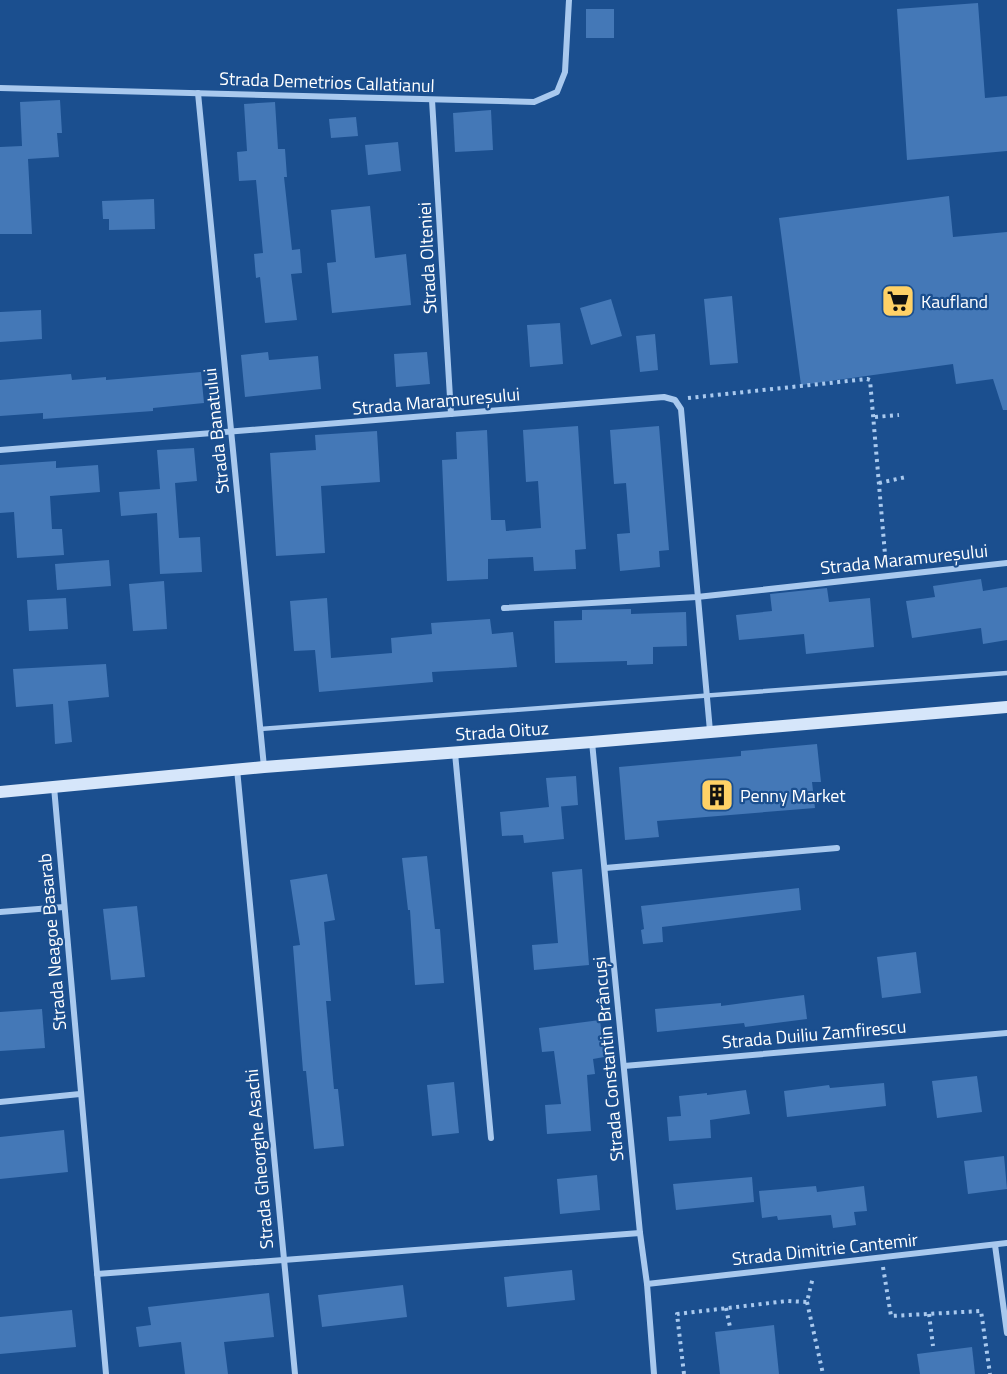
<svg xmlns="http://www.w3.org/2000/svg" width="1007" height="1374" font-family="'Titillium Web',sans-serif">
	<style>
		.building { fill: #4478b7 }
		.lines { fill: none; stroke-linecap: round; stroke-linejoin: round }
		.path { stroke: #a9c9ee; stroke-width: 4; stroke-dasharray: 3 4.5; stroke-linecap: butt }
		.lane { stroke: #a9c9ee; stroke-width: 4.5 }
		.street { stroke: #a9c9ee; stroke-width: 6 }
		.secondary { stroke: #d6e6fa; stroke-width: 12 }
		.labels { text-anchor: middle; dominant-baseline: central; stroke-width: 4.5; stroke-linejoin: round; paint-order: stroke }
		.street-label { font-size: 18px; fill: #fff; stroke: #1b4f8f }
		.poi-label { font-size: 18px; fill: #fff; stroke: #1b4f8f; text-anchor: start }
	</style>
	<rect width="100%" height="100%" fill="#1b4f8f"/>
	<g class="building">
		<polygon points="978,3 985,98 1007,96 1007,151 907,160 897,9"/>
		<rect x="586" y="9" width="28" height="29"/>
		<polygon points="60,100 62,133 57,133 59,157 28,159 32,234 0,234 0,147 22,146 20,102"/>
		<polygon points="275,102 278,149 285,149 287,177 284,177 292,250 300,249 302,273 291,274 297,320 265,323 260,277 256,278 254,254 263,253 256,180 239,181 237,152 247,151 244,104"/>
		<polygon points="491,110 493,150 455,152 453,113"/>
		<polygon points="356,117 358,136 331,138 329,119"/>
		<polygon points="398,142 401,171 368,175 365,145"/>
		<polygon points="949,196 953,237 1007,232 1007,410 1003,410 993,379 956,384 953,364 801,385 779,218"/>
		<polygon points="154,199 155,229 109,230 109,219 103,219 102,201"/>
		<polygon points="370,206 375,258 406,254 411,305 332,313 327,263 336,262 331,210"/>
		<polygon points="732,296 738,363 710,365 704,299"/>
		<polygon points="611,299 622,336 591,345 580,308"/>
		<polygon points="41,310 42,339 0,342 0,312"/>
		<polygon points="560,323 563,364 530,367 527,325"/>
		<polygon points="655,334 658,370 640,372 636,336"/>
		<polygon points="268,352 269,360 318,356 321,389 245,397 241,355"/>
		<polygon points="427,352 430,384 396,387 394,354"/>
		<polygon points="201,372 204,403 153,408 153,411 43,419 43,413 0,416 0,380 71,374 72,380 106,377 106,380"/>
		<polygon points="578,426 586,549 575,550 576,569 534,571 533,557 488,559 488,579 447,581 442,460 457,459 456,432 487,430 491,520 505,520 506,531 541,528 538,481 526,482 523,430"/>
		<polygon points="659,426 669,550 659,551 660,567 620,571 617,534 630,533 626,483 614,484 610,430"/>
		<polygon points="377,431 380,482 321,486 325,553 276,556 270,453 316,450 315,435"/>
		<polygon points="194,448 197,481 175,483 179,538 200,537 202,572 160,574 157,513 121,516 119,492 160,489 157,450"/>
		<polygon points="56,461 56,468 98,465 100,492 50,496 52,529 62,529 64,555 17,558 14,512 0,513 0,465"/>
		<polygon points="109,560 111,586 57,590 55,564"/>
		<polygon points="981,579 983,591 1007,587 1007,640 983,644 981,628 912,638 906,601 935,597 933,586"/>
		<polygon points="164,581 167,629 133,631 129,584"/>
		<polygon points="827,588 829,602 870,598 874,647 806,654 804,634 739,640 736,615 772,611 770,594"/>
		<polygon points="66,598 68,629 29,631 27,600"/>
		<polygon points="327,598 331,658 392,653 391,638 432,634 431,623 490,619 492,634 513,632 517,667 432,672 433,682 319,692 315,650 294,651 290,601"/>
		<polygon points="631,609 631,614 686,612 687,646 653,647 653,664 627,665 627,661 555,663 554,621 582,620 582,610"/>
		<polygon points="106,664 109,697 68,701 72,742 55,744 53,704 16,707 13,669"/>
		<polygon points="817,744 821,782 812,782 815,808 657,821 659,837 625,840 619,767 741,756 741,751"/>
		<polygon points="576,776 578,805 555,807 561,806 564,839 524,843 523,835 502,836 500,812 549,807 546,778"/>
		<polygon points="427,856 435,929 440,929 444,983 415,985 410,910 408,910 402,858"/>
		<polygon points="582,869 589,965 534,970 532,945 558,943 552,872"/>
		<polygon points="327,874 335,920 324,922 331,1001 326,1001 334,1089 338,1089 344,1146 314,1149 306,1071 303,1071 293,946 300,945 290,880"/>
		<polygon points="799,888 801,910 662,927 663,942 643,944 641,930 644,929 641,906"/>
		<polygon points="137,906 145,977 111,980 103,909"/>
		<polygon points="916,952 921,993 882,998 877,957"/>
		<polygon points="804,995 807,1019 745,1027 744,1023 657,1032 655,1009 721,1003 721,1006"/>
		<polygon points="42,1009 45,1048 0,1051 0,1012"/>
		<polygon points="600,1020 604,1057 593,1059 595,1074 587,1075 591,1131 547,1134 545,1105 561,1104 554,1051 542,1052 539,1028"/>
		<polygon points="977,1076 982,1112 937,1118 932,1081"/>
		<polygon points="454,1082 459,1133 432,1136 427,1085"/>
		<polygon points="884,1083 886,1106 787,1117 784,1091 829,1085 830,1088"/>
		<polygon points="746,1090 750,1114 710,1120 711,1138 669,1141 667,1117 681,1116 679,1096 707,1093 707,1095"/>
		<polygon points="64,1130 68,1172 0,1179 0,1137"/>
		<polygon points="1004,1156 1007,1189 968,1194 964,1161"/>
		<polygon points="597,1175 600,1210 560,1214 557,1179"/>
		<polygon points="752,1177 754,1202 676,1210 673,1184"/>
		<polygon points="816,1186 817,1192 864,1186 867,1211 854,1212 856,1225 833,1228 831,1215 778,1220 777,1216 762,1218 759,1191"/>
		<polygon points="572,1270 575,1300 507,1307 504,1277"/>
		<polygon points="403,1285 407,1317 322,1327 318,1295"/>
		<polygon points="269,1293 274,1337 224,1342 228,1374 185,1374 181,1342 139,1347 136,1327 151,1325 148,1307"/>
		<polygon points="72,1310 76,1347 0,1354 0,1317"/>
		<polygon points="774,1325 779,1374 720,1374 715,1332"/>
		<polygon points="972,1347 975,1374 920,1374 917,1354"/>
	</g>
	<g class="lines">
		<g class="path">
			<polyline points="688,398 867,379 870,380 886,566"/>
			<polyline points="875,417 899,415"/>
			<polyline points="879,483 906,477"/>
			<polyline points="883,1267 891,1316 981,1311 990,1374"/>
			<polyline points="807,1302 823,1374"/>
			<polyline points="726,1308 730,1327"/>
			<polyline points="929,1314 933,1346"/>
			<polyline points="684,1374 677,1314 787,1301 807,1302 813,1277"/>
		</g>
		<polyline class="lane" points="260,729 1007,673"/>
		<g class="street">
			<polyline points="0,88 534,102 557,92 565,72 569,0"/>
			<polyline points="198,93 264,767"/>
			<polyline points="432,100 451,414"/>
			<polyline points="0,450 664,397 675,400 681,409 710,731"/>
			<polyline points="504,608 697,597 1007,563"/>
			<polyline points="592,742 640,1233 647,1284 654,1374"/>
			<polyline points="455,753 491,1138"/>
			<polyline points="237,769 295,1374"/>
			<polyline points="54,787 106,1374"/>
			<polyline points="605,868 837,848"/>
			<polyline points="0,912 64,907"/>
			<polyline points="624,1066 1007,1033"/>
			<polyline points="0,1102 80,1094"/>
			<polyline points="995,1245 1007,1333"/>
			<polyline points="97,1274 640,1233"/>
			<polyline points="647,1284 1007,1243"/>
		</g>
		<polyline class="secondary" points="0,792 264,767 592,742 1007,707"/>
	</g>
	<defs>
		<g id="supermarket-square" transform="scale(1.725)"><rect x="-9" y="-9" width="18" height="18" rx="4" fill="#ffd166" stroke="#1b4f8f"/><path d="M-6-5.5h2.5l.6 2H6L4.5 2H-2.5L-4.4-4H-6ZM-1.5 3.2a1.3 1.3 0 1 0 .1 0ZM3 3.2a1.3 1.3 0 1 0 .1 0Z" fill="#111"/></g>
		<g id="building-square" transform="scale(1.725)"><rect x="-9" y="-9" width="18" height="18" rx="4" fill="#ffd166" stroke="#1b4f8f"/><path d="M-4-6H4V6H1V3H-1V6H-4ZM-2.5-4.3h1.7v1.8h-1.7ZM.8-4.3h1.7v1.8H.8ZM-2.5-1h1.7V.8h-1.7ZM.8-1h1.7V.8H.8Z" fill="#111"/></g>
	</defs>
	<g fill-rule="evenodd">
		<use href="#supermarket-square" x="898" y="301"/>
		<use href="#building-square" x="717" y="795"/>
	</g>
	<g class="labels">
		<g class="street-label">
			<text transform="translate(327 82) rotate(2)">Strada Demetrios Callatianul</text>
			<text transform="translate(427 258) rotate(-93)">Strada Olteniei</text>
			<text transform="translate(436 401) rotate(-5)">Strada Maramureșului</text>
			<text transform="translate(216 431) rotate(-96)">Strada Banatului</text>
			<text transform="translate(904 559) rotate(-6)">Strada Maramureșului</text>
			<text transform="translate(502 731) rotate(-4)">Strada Oituz</text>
			<text transform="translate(52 942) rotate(-95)">Strada Neagoe Basarab</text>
			<text transform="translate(814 1034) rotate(-5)">Strada Duiliu Zamfirescu</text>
			<text transform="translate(608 1059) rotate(-95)">Strada Constantin Brâncuși</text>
			<text transform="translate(259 1159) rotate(-95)">Strada Gheorghe Asachi</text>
			<text transform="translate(825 1249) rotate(-6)">Strada Dimitrie Cantemir</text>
		</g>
		<g class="poi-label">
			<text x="921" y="301">Kaufland</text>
			<text x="740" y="795">Penny Market</text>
		</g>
	</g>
</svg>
